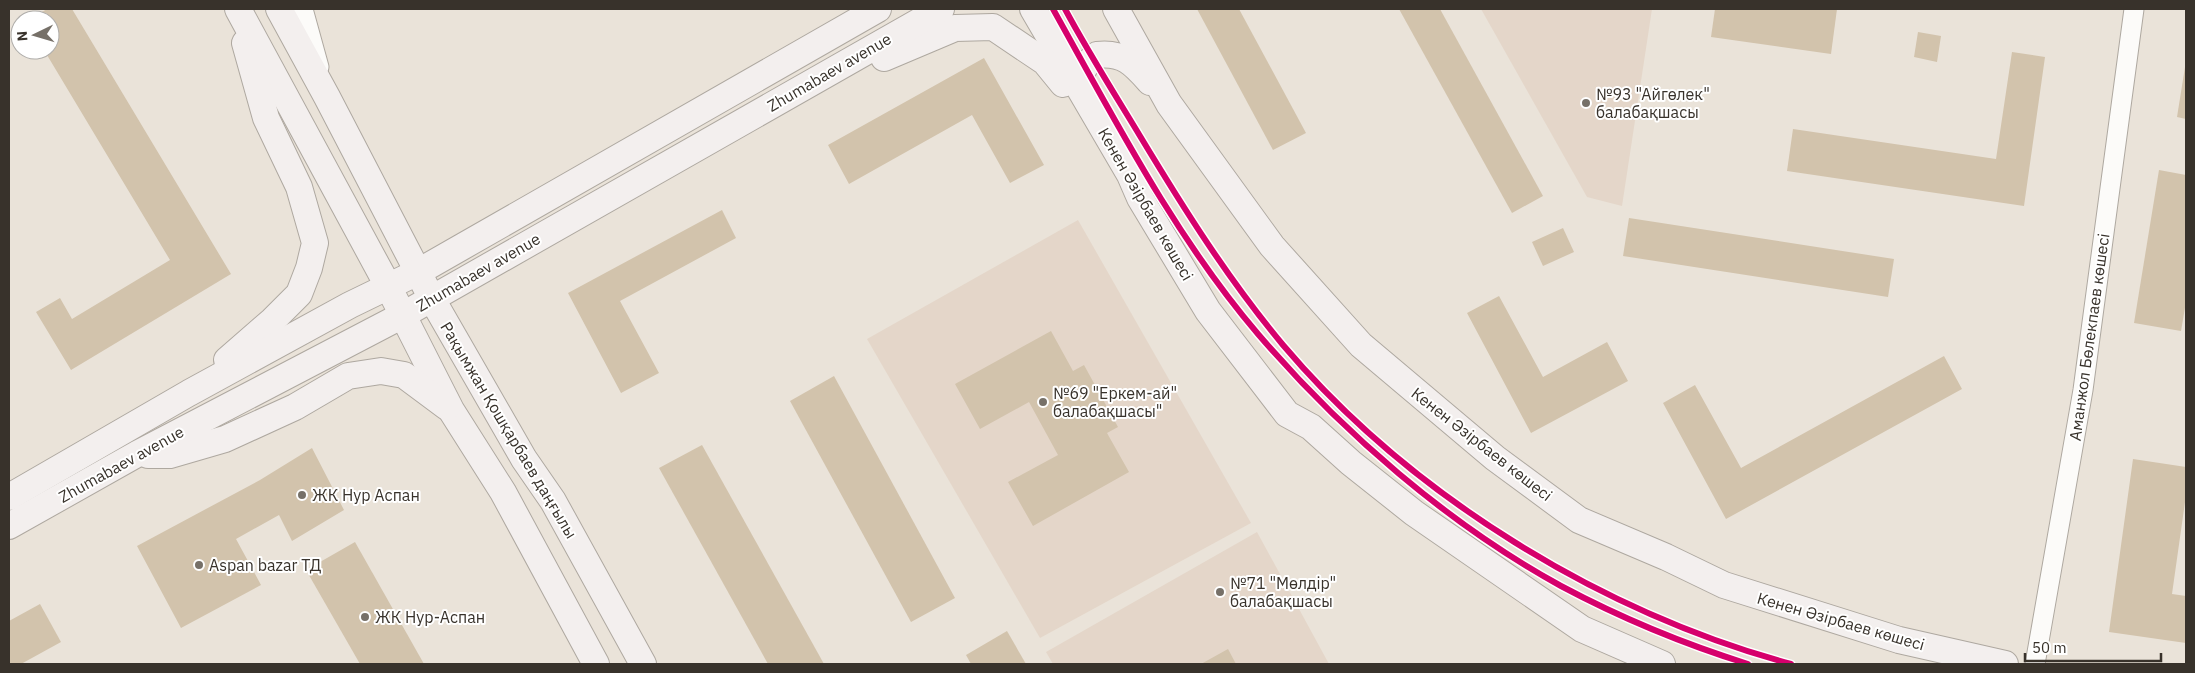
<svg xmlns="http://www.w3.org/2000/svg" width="2195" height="673" font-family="'IBM Plex Sans',sans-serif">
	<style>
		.education { fill: #e4d6c9 }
		.building { fill: #d2c3ac }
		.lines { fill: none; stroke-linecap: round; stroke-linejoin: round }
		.street-casing { stroke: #aea8a0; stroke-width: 21 }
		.secondary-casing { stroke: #aea8a0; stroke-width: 28 }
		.street { stroke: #fcfbf9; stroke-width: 19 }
		.secondary { stroke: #f3efee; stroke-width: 26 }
		.cycleway-casing { stroke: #fff; stroke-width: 9 }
		.cycleway { stroke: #d6006c; stroke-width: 6 }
		.poi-dot { fill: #767068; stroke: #fff; stroke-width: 2 }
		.labels { text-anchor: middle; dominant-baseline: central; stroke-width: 4; stroke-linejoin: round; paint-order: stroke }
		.street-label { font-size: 16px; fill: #38322b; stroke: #fff }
		.poi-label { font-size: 16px; fill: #38322b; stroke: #fff; text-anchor: start }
	</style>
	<rect width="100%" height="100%" fill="#eae3d9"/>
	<g class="education">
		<polygon points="1481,9 1652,9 1622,206 1587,197"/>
		<polygon points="1078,220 1251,523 1040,638 867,339"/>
		<polygon points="1257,532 1329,664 1053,664 1046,652"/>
	</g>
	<g class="building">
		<polygon points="47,9 72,9 231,274 71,370 36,312 60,298 72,319 170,260 44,50 50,50 50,20 28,20"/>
		<polygon points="1197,9 1239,9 1306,133 1273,150"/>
		<polygon points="1399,9 1440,9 1543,196 1512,213"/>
		<polygon points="1715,9 1837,9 1831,54 1711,37"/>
		<polygon points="1918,32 1941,36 1937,62 1914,57"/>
		<polygon points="2012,52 2045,57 2024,206 1787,171 1793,129 1996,159"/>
		<polygon points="984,58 1044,165 1010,183 972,115 849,184 828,145"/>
		<polygon points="2185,67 2186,67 2186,119 2177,117"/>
		<polygon points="2159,170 2186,175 2186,302 2181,331 2134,323"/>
		<polygon points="722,210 736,238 620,301 659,373 621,393 568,293"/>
		<polygon points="1629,218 1894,259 1888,297 1623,256"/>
		<polygon points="1563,228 1574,252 1543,266 1532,242"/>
		<polygon points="1499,296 1543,377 1607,342 1628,381 1531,433 1467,313"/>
		<polygon points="1051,331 1073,371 1084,365 1118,427 1107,433 1129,472 1033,526 1008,482 1058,455 1029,402 980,429 955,384"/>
		<polygon points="1944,356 1962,389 1726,519 1663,403 1695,385 1741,468"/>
		<polygon points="834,376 955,598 911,622 790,401"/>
		<polygon points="702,445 824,664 768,664 659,468"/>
		<polygon points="312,448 344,510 292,541 279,515 236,539 261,585 181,628 137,546 260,480"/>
		<polygon points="2133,459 2186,467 2186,495 2172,594 2186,596 2186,643 2109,632"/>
		<polygon points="355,542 424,664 360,664 306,570"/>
		<polygon points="40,604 61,642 21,664 9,664 9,621"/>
		<polygon points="1007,631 1026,664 971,664 966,655"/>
		<polygon points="1228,649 1236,664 1201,664"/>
	</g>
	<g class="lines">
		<g class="street-casing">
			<g id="street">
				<polyline points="303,9 319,67"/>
				<polyline points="2035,664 2083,390 2134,9"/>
			</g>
		</g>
		<g class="secondary-casing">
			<g id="secondary">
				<polyline points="238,9 388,286 451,410 503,492 596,664"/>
				<polyline points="279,9 327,97 432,299 524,459 553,501 643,664"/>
				<polyline points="1033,9 1130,175 1140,198 1208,311 1287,414 1311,427 1351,463 1414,513 1582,629 1662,664"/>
				<polyline points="1116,9 1169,104 1272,246 1361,345 1495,458 1579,520 1666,557 1724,585 1899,640 2005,664"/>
				<polyline points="884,58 955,28 993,27 1045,62 1063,84"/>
				<path d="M1086,97C1079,75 1079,69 1097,55C1124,52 1134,64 1150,82"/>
				<polyline points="227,360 273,320 299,294 309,268 315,243 299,187 266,118 245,43"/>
				<polyline points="148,455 170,455 225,439 295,407 348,376 381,371 404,375 447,407"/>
				<polyline points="9,497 189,393 350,305 418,272 460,248 878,9"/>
				<polyline points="9,526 137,454 403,315 941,9"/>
			</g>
		</g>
		<use href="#street" class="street"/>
		<use href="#secondary" class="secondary"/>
		<g class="cycleway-casing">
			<g id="cycleway">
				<path d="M1053,9C1115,120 1175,237 1258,334C1342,432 1448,524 1561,586C1621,618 1684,644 1748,664"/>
				<path d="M1065,9C1088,52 1114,93 1140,136C1184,209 1228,279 1283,345C1411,496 1601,612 1791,664"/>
			</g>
		</g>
		<use href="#cycleway" class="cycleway"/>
	</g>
	<g class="poi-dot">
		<circle cx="1586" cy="103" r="5"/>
		<circle cx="1043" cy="402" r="5"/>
		<circle cx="302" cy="495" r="5"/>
		<circle cx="199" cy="565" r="5"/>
		<circle cx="1220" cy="592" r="5"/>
		<circle cx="365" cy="617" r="5"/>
	</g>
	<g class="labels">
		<g class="street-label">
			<text transform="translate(829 72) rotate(-30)">Zhumabaev avenue</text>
			<text transform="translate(1146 204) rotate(60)">Кенен Әзірбаев көшесі</text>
			<text transform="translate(478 272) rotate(-30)">Zhumabaev avenue</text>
			<text transform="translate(2089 337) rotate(-82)">Аманжол Бөлекпаев көшесі</text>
			<text transform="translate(509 430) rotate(59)">Рақымжан Қошқарбаев даңғылы</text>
			<text transform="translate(1482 444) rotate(38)">Кенен Әзірбаев көшесі</text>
			<text transform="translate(121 464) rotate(-29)">Zhumabaev avenue</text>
			<text transform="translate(1841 621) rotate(16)">Кенен Әзірбаев көшесі</text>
		</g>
		<g class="poi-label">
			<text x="1596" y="94">№93 "Айгөлек"<tspan x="1596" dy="18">балабақшасы</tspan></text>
			<text x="1053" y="393">№69 "Еркем-ай"<tspan x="1053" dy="18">балабақшасы"</tspan></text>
			<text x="312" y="495">ЖК Нур Аспан</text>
			<text x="209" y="565">Aspan bazar ТД</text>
			<text x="1230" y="583">№71 "Мөлдір"<tspan x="1230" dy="18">балабақшасы</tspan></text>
			<text x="375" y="617">ЖК Нур-Аспан</text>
		</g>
	</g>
	<rect width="2195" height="673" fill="none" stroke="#38322b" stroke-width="20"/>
	<g transform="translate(35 35) rotate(265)"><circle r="24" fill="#ffffff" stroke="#afadaa"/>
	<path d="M0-4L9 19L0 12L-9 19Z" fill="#767068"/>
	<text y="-8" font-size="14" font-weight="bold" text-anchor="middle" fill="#38322b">N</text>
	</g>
	<path d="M2025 653v8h136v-8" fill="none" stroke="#38322b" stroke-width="2.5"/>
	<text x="2032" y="653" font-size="15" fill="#38322b" stroke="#ffffff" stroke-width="4" paint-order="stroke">50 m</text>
</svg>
